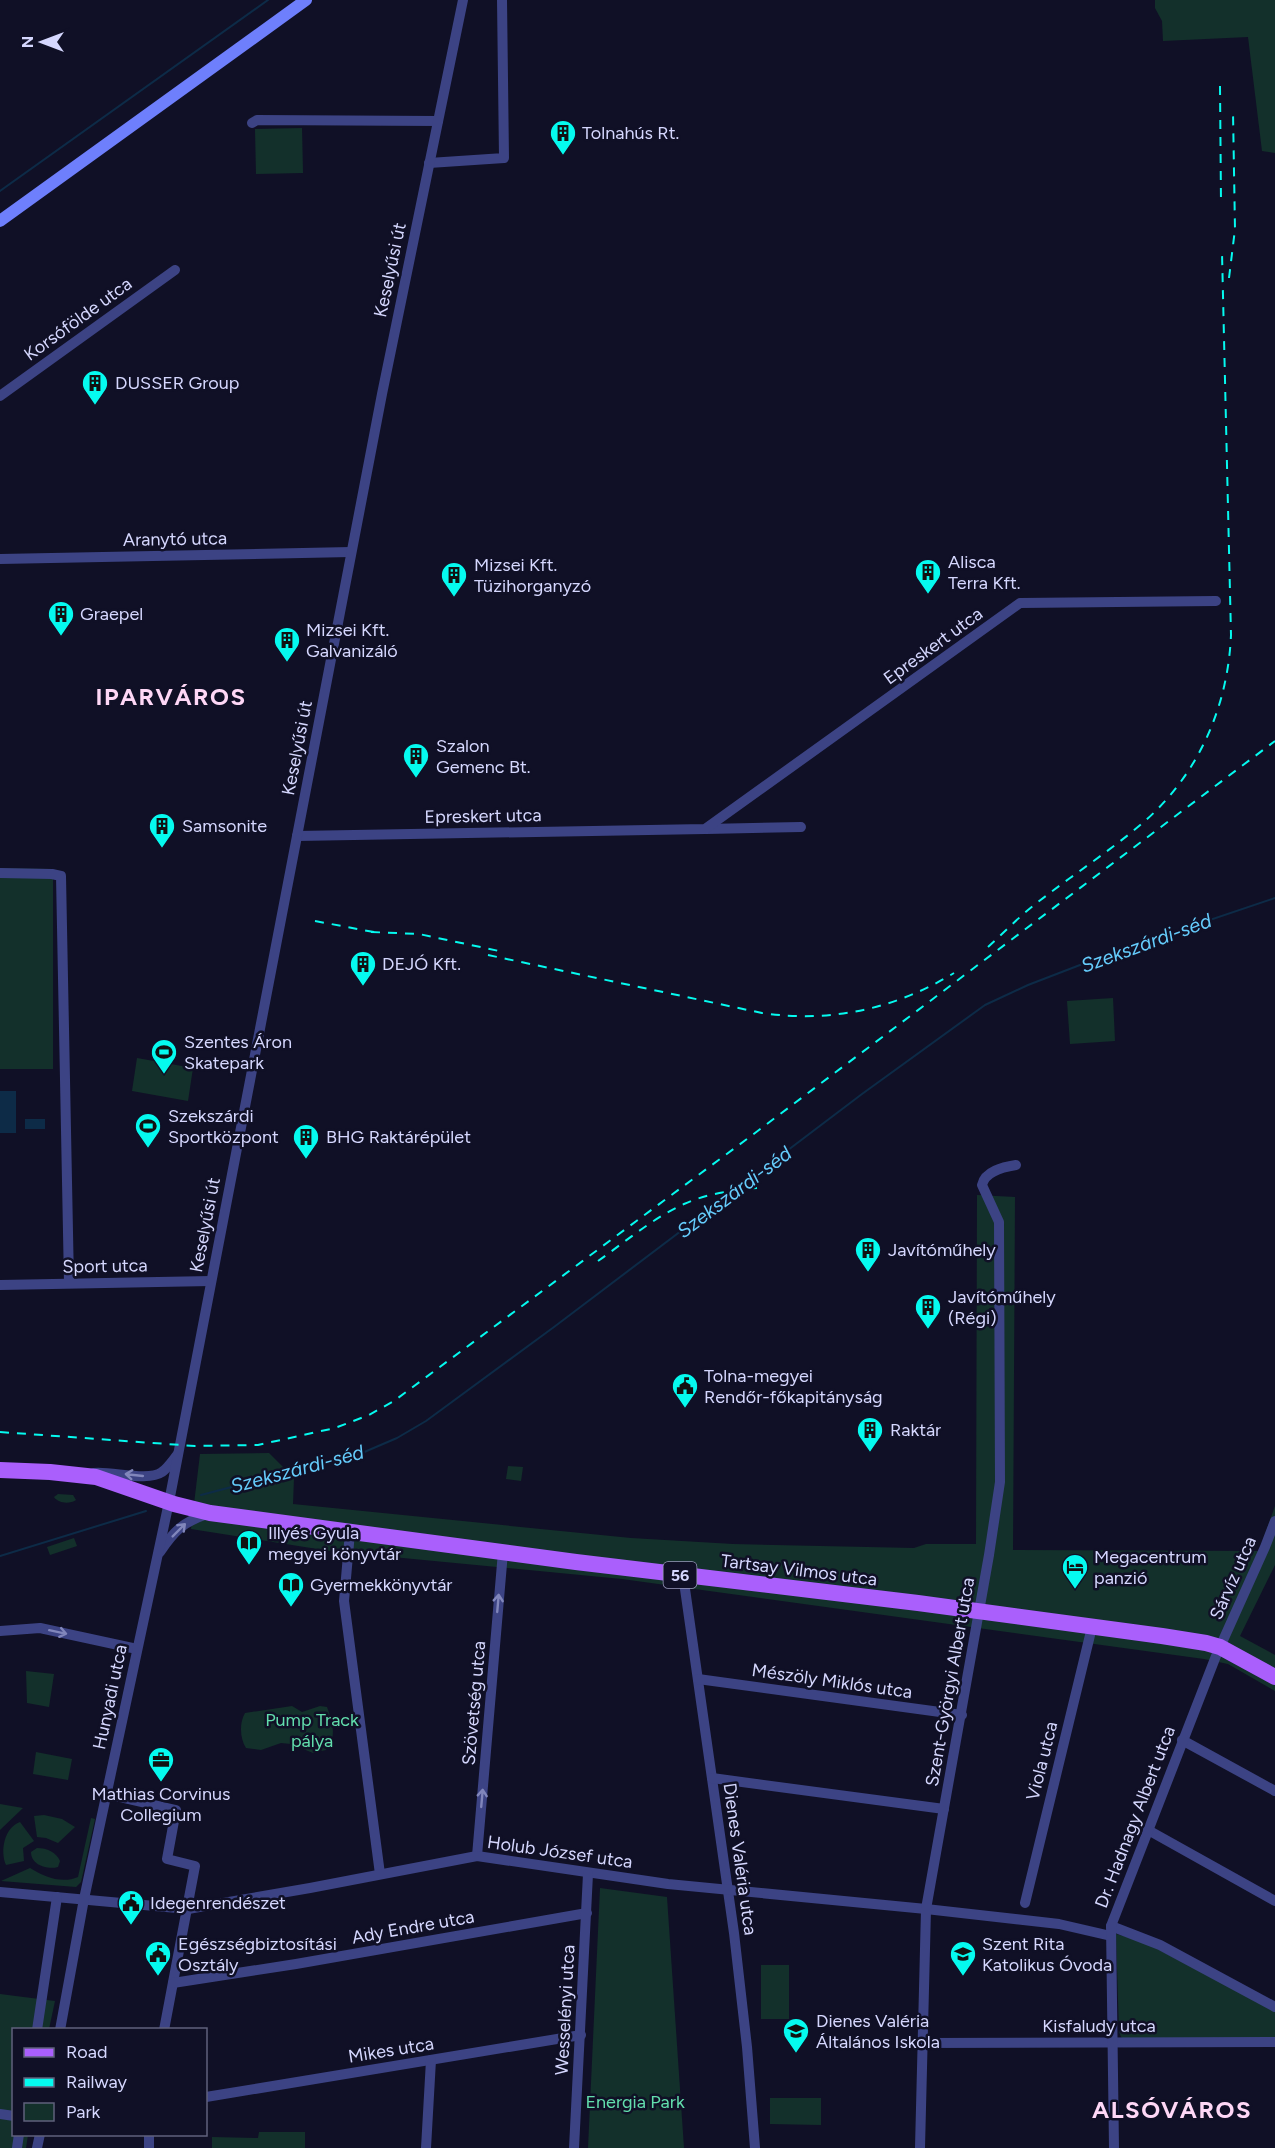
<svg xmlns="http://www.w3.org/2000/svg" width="1275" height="2148" font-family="Figtree,sans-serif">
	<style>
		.green { fill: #13302b }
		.water { fill: #0d2b47 }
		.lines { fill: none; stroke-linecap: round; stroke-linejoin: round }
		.stream { stroke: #0d2b47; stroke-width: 2 }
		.street { stroke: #3c4384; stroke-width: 10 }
		.secondary { stroke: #6e7ffc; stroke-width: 12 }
		.primary { stroke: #aa5ffc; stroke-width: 16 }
		.rail { stroke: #05faef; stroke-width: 2; stroke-dasharray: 9 8; stroke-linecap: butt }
		.oneway { stroke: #8186bb }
		.labels { text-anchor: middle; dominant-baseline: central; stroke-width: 5; stroke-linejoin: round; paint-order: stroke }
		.shield { fill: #101026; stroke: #9a9bbd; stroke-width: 1.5 }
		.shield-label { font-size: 16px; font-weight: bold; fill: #d5d7fe }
		.poi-label { font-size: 18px; fill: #d5d7fe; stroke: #101026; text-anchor: start }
		.street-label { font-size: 18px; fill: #d5d7fe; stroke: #101026 }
		.park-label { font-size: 18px; fill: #62dead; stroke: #101026 }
		.water-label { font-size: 20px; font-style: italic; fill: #65ccfc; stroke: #101026 }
		.district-label { font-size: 24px; font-weight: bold; letter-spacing: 1.5px; fill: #fed7f6; stroke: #101026 }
	</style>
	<rect width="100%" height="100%" fill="#101026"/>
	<g class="green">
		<polygon points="1155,0 1275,0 1275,153 1262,151 1248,37 1163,41 1162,21 1155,8"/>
		<polygon points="302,128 303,173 256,174 255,129"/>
		<polygon points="0,868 53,869 53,1069 0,1069"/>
		<polygon points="1113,998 1115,1041 1070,1044 1067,1001"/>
		<polygon points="137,1058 193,1068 188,1101 132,1091"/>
		<polygon points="977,1195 1015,1197 1013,1550 1259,1551 1275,1506 1275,1565 1240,1636 1275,1655 1275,1691 1228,1664 1204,1659 622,1579 330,1551 191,1529 200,1454 269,1453 294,1478 293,1504 631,1538 733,1544 914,1548 926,1544 976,1544"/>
		<polygon points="508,1466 523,1467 521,1481 506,1479"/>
		<path d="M58,1494L73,1495L76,1500C70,1504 59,1504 54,1497Z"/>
		<polygon points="74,1538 77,1546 50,1555 47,1547"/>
		<polygon points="26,1671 54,1674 49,1707 27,1703"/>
		<path d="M292,1706L302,1712L320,1706L327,1707C333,1723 337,1737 326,1750L313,1753L291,1744L281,1743L261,1750L246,1748C240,1739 239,1723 245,1713Z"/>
		<polygon points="36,1752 72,1759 68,1780 33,1774"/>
		<polygon points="0,1804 23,1808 0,1830"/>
		<polygon points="44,1815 62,1819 75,1827 58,1843 46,1838 37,1837 34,1816"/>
		<path d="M91,1818L95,1819L81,1882L76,1887L1,1881L30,1868C44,1877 62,1884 78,1877Z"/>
		<path d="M20,1822L34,1841L23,1848L24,1861L6,1865C0,1851 4,1828 20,1822Z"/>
		<path d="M37,1848C47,1848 56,1852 60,1861L58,1867C47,1870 31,1865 31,1852Z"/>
		<polygon points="600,1888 667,1897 684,2148 588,2148"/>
		<polygon points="1116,1934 1142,1941 1275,2010 1275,2038 1122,2039 1119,2032"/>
		<rect x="761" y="1965" width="28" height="54"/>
		<polygon points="0,1994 55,2001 49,2029 14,2030 14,2134 28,2135 26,2148 0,2148"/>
		<polygon points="770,2098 821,2098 821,2125 770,2124"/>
		<polygon points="259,2132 305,2132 305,2148 212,2148 212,2137 258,2138"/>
	</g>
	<g class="water">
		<rect x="0" y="1091" width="16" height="42"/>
		<rect x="25" y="1119" width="20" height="10"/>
	</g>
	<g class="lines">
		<g class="stream">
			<polyline points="0,191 268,0"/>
			<polyline points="201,1495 362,1453 397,1438 426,1421 554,1327 862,1094 985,1005 1028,985 1106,955 1275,898"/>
			<polyline points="0,1556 146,1511"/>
		</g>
		<g class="street">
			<polyline points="252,123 257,120 438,121"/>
			<polyline points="429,163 504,158 502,0"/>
			<polyline points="0,396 175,270"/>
			<polyline points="0,559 351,552"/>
			<polyline points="706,829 801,827"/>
			<polyline points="297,836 705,829 1020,603 1216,601"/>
			<polyline points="0,873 52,874 61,876 69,1283"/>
			<polyline points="0,1285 211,1281"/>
			<path d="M94,1473C112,1471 148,1482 162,1472C168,1468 173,1460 178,1454"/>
			<polyline points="350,1532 344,1601 380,1874"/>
			<path d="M160,1552C174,1531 183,1522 207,1514"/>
			<polyline points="683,1575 734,1933 747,2047 755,2148"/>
			<polyline points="0,1631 40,1628 137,1649"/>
			<polyline points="698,1679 962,1715"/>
			<polyline points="1182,1740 1275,1791"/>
			<polyline points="712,1778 944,1809"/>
			<polyline points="106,1794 176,1810 167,1859 195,1866 164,2030"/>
			<polyline points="1148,1830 1275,1901"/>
			<polyline points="477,1856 503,1552"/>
			<polyline points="0,1892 188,1909 310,1888 477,1856 668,1884 926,1909 1059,1924 1111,1936"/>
			<polyline points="1025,1903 1092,1627"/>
			<polyline points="1111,1926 1160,1945 1275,2007"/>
			<polyline points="173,1983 296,1964 587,1913"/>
			<polyline points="37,2030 57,1897"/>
			<polyline points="60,2030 84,1899 169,1502 382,394 463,0"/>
			<polyline points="922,2043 1275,2042"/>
			<polyline points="206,2097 581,2035"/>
			<polyline points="0,2114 14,2116"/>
			<polyline points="149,2134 149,2148"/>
			<polyline points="17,2148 19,2134"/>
			<polyline points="37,2148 40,2134"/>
			<polyline points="426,2148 431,2060"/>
			<polyline points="574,2148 588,1874"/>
			<path d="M920,2148L926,1909L989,1555L1000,1482L999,1222L982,1185C985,1171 1003,1167 1016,1165"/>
			<polyline points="1114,2148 1111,1926 1216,1656 1265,1547 1275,1521"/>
		</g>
		<polyline class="secondary" points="0,221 306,0"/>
		<polyline class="primary" points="0,1470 50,1472 96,1477 174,1504 210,1513 576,1562 918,1603 1162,1636 1206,1643 1220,1647 1275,1677"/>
		<g class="rail">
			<polyline points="1220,86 1221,203"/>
			<polyline points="1229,278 1235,229 1233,112"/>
			<polyline points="315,921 379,933"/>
			<polyline points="371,932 419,934 499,951"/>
			<path d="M988,947C1001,935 1014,922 1028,910C1066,879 1108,853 1145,821C1199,773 1228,706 1231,635L1222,253"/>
			<path d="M488,955L762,1013C831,1023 895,1009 954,973"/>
			<path d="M598,1261C625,1242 653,1218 684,1204C706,1194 732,1190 757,1188"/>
			<polyline points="0,1432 195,1446 258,1445 335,1428 369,1415 394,1401 755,1133 1275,741"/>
		</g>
	</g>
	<defs><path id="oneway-shaft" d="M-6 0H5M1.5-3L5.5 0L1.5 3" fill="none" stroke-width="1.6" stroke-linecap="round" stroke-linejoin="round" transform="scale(1.5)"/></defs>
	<g class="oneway">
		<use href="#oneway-shaft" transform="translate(134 1475) rotate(-174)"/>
		<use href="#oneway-shaft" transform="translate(179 1530) rotate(-45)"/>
		<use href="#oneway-shaft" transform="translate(498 1603) rotate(-85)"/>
		<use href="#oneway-shaft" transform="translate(58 1632) rotate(12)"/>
		<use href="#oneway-shaft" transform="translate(482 1798) rotate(-85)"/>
	</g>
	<defs>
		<g id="building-pin" transform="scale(1.35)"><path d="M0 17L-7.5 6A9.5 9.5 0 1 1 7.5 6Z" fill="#05faef" stroke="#101026"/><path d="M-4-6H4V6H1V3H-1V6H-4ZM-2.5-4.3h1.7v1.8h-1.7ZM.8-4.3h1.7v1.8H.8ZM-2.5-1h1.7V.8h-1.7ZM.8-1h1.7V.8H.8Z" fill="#111"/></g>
		<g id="stadium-pin" transform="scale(1.35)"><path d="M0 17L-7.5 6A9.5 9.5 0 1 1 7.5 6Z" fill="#05faef" stroke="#101026"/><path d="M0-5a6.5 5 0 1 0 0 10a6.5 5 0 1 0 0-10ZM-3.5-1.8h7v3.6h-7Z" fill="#111"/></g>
		<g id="civic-pin" transform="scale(1.35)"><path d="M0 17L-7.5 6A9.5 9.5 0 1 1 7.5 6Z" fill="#05faef" stroke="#101026"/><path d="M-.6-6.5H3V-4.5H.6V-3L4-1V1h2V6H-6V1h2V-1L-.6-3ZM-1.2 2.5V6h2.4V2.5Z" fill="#111"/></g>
		<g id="library-pin" transform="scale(1.35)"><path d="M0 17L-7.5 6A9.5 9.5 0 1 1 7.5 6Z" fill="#05faef" stroke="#101026"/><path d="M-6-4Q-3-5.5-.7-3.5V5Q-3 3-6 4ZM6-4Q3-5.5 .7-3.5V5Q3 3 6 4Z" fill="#111"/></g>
		<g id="hotel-pin" transform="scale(1.35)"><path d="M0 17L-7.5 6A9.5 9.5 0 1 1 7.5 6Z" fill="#05faef" stroke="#101026"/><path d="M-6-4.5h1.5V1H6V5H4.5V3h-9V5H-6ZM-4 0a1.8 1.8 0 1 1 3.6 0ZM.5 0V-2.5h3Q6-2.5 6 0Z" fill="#111"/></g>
		<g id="office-pin" transform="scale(1.35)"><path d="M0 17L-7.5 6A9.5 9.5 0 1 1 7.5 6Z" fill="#05faef" stroke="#101026"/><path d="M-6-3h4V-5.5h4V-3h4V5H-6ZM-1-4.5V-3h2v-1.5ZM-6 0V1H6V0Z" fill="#111"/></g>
		<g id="school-pin" transform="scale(1.35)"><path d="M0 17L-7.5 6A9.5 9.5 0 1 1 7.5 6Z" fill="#05faef" stroke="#101026"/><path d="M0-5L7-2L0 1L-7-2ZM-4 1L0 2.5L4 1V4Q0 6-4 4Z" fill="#111"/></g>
	</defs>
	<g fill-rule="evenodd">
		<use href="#building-pin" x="563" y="133"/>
		<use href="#building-pin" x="95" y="383"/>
		<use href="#building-pin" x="928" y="572"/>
		<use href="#building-pin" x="454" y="575"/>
		<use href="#building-pin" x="61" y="614"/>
		<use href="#building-pin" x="287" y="640"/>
		<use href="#building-pin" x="416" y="756"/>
		<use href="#building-pin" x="162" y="826"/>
		<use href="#building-pin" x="363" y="964"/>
		<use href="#stadium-pin" x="164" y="1052"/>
		<use href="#stadium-pin" x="148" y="1126"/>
		<use href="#building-pin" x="306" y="1137"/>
		<use href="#building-pin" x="868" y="1250"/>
		<use href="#building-pin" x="928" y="1307"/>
		<use href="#civic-pin" x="685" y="1386"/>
		<use href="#building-pin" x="870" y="1430"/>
		<use href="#library-pin" x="249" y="1543"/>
		<use href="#hotel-pin" x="1075" y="1567"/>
		<use href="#library-pin" x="291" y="1585"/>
		<use href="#office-pin" x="161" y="1760"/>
		<use href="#civic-pin" x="131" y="1903"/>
		<use href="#civic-pin" x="158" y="1954"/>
		<use href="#school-pin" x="963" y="1954"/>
		<use href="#school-pin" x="796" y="2031"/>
	</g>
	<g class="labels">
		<rect class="shield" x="663.5" y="1562" width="33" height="26" rx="4.5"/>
		<g class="shield-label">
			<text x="680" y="1575">56</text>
		</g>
		<g class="poi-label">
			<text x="582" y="133">Tolnahús Rt.</text>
			<text x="115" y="383">DUSSER Group</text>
			<text x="948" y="562">Alisca<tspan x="948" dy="21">Terra Kft.</tspan></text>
			<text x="474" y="565">Mizsei Kft.<tspan x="474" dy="21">Tüzihorganyzó</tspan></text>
			<text x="80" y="614">Graepel</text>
			<text x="306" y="630">Mizsei Kft.<tspan x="306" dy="21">Galvanizáló</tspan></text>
			<text x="436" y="746">Szalon<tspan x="436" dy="21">Gemenc Bt.</tspan></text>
			<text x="182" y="826">Samsonite</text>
			<text x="382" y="964">DEJÓ Kft.</text>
			<text x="184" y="1042">Szentes Áron<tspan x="184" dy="21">Skatepark</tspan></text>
			<text x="168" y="1116">Szekszárdi<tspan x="168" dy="21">Sportközpont</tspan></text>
			<text x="326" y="1137">BHG Raktárépület</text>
			<text x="888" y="1250">Javítóműhely</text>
			<text x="948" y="1297">Javítóműhely<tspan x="948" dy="21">(Régi)</tspan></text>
			<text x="704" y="1376">Tolna-megyei<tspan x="704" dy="21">Rendőr-főkapitányság</tspan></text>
			<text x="890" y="1430">Raktár</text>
			<text x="268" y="1533">Illyés Gyula<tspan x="268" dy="21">megyei könyvtár</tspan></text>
			<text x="1094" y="1557">Megacentrum<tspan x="1094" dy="21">panzió</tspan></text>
			<text x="310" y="1585">Gyermekkönyvtár</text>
			<text x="161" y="1794" text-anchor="middle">Mathias Corvinus<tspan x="161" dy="21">Collegium</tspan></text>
			<text x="150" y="1903">Idegenrendészet</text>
			<text x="178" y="1944">Egészségbiztosítási<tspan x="178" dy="21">Osztály</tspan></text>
			<text x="982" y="1944">Szent Rita<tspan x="982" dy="21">Katolikus Óvoda</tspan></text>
			<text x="816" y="2021">Dienes Valéria<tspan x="816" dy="21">Általános Iskola</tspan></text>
		</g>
		<g class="street-label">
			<text transform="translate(390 270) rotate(-78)">Keselyűsi út</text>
			<text transform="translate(78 319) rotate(-36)">Korsófölde utca</text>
			<text transform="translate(175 539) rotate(-1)">Aranytó utca</text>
			<text transform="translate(933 646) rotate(-36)">Epreskert utca</text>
			<text transform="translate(297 748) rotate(-79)">Keselyűsi út</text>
			<text transform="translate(483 816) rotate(-1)">Epreskert utca</text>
			<text transform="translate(205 1225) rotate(-79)">Keselyűsi út</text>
			<text transform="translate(105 1266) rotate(-1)">Sport utca</text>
			<text transform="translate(799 1570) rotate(7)">Tartsay Vilmos utca</text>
			<text transform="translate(1233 1578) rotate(-66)">Sárvíz utca</text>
			<text transform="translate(832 1681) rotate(8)">Mészöly Miklós utca</text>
			<text transform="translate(950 1682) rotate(-80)">Szent-Györgyi Albert utca</text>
			<text transform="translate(110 1697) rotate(-78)">Hunyadi utca</text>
			<text transform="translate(474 1703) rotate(-85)">Szövetség utca</text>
			<text transform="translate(1042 1761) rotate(-76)">Viola utca</text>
			<text transform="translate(1135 1817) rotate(-69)">Dr. Hadnagy Albert utca</text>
			<text transform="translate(560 1852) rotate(8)">Holub József utca</text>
			<text transform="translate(740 1859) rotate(82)">Dienes Valéria utca</text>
			<text transform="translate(413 1927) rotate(-10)">Ady Endre utca</text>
			<text transform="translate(565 2010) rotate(-87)">Wesselényi utca</text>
			<text x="1099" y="2026">Kisfaludy utca</text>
			<text transform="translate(391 2050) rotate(-9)">Mikes utca</text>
		</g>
		<g class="park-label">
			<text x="312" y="1720">Pump Track<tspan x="312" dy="21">pálya</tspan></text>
			<text x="635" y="2102">Energia Park</text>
		</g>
		<g class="water-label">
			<text transform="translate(1146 943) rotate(-20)">Szekszárdi-séd</text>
			<text transform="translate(734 1192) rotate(-37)">Szekszárdi-séd</text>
			<text transform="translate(297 1469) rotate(-15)">Szekszárdi-séd</text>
		</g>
		<g class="district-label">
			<text x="171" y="696">IPARVÁROS</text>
			<text x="1172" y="2109">ALSÓVÁROS</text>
		</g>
	</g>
	<rect x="12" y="2028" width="195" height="108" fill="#101026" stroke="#5f607c" stroke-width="1.5"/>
	<rect x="24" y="2048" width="30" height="9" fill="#aa5ffc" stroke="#5f607c" stroke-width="1.5"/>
	<text x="66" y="2058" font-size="18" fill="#d5d7fe">Road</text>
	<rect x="24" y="2078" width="30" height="9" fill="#05faef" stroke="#5f607c" stroke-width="1.5"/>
	<text x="66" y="2088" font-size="18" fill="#d5d7fe">Railway</text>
	<rect x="24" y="2103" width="30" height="18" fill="#13302b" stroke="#5f607c" stroke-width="1.5"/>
	<text x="66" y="2118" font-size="18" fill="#d5d7fe">Park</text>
	<g transform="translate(42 42) rotate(270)" stroke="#101026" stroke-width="4.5" paint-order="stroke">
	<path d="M0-4.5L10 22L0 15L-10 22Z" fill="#d5d7fe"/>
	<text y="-9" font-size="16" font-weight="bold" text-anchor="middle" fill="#d5d7fe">N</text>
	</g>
</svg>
